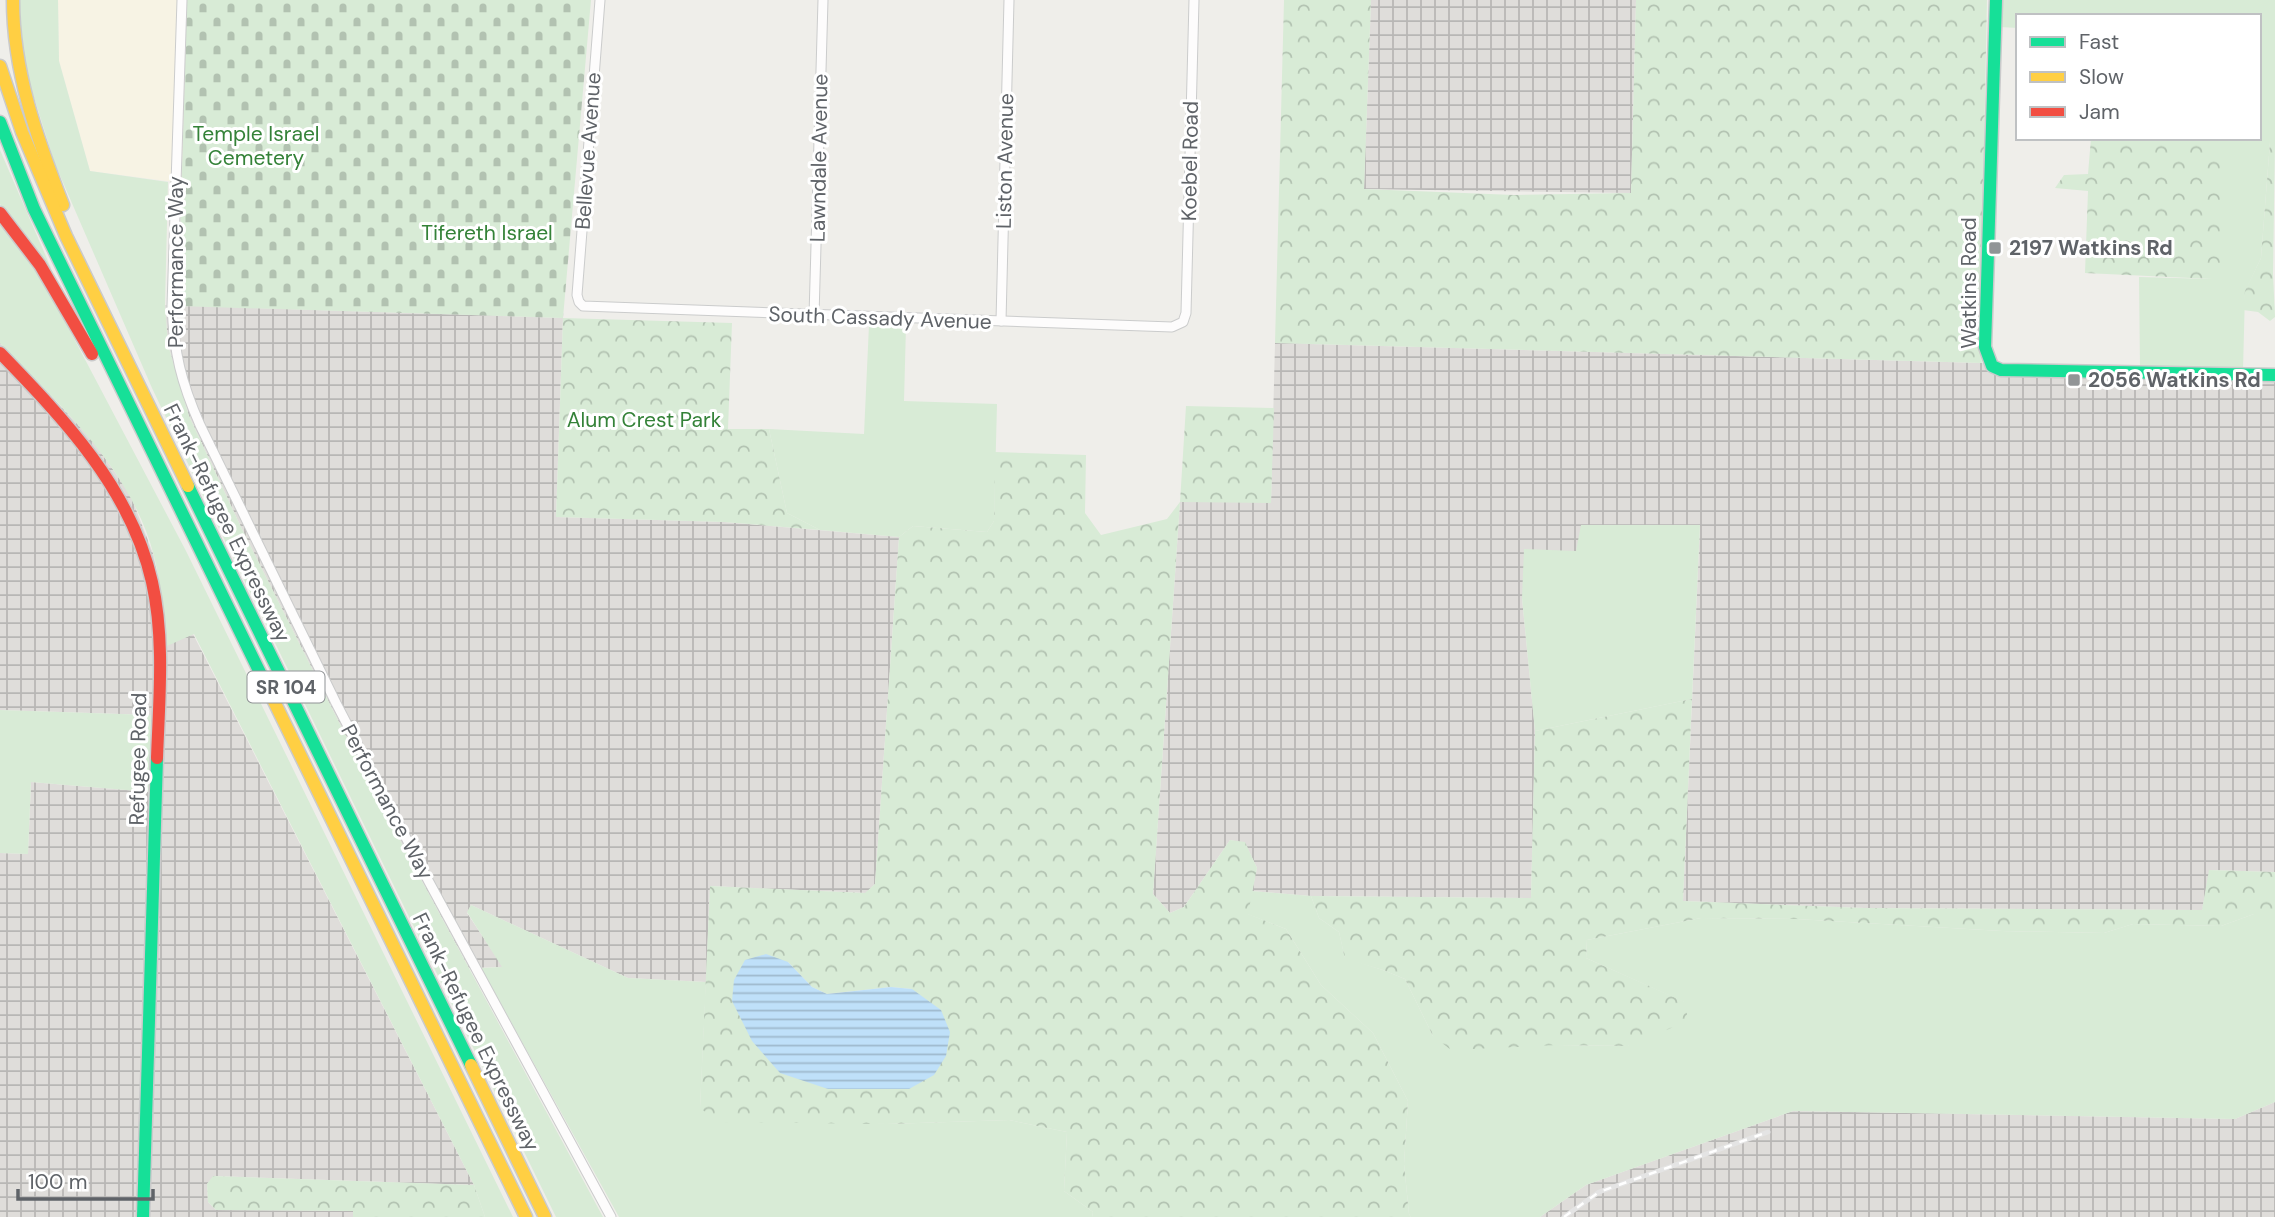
<svg xmlns="http://www.w3.org/2000/svg" width="2275" height="1217" font-family="'DM Sans',sans-serif">
	<style>
		.commercial { fill: #f7f3e4 }
		.industrial { fill: url(#industrial-grid) }
		.green { fill: #d8ebd6 }
		.forest { fill: url(#forest-crowns); fill-rule: evenodd }
		.cemetery { fill: url(#cemetery-stones) }
		.water { fill: url(#water-rules) }
		.lines { fill: none; stroke-linecap: round; stroke-linejoin: round }
		.street-casing { stroke: #cbcccc; stroke-width: 11 }
		.fast-casing { stroke: #cacacb; stroke-width: 15 }
		.slow-casing { stroke: #cacacb; stroke-width: 15 }
		.jam-casing { stroke: #cacacb; stroke-width: 15 }
		.street { stroke: #fdfcfc; stroke-width: 9 }
		.fast { stroke: #16e098; stroke-width: 12 }
		.slow { stroke: #ffcf43; stroke-width: 12 }
		.jam { stroke: #f24e42; stroke-width: 12 }
		.rail-casing { stroke: #e4e4e4; stroke-width: 5 }
		.rail { stroke: #fff; stroke-width: 2.5; stroke-dasharray: 8; stroke-linecap: butt }
		.poi-dot { fill: #919496; stroke: #fff; stroke-width: 2.5 }
		.labels { text-anchor: middle; dominant-baseline: central; stroke-width: 6; stroke-linejoin: round; paint-order: stroke }
		.shield { fill: #fff; stroke: #8f9295; stroke-width: 2 }
		.shield-label { font-size: 19px; font-weight: bold; fill: #5f6368 }
		.park-label { font-size: 21px; fill: #348238; stroke: #fff }
		.street-label { font-size: 21px; fill: #5f6368; stroke: #fff }
		.poi-label { font-size: 21px; font-weight: bold; fill: #5f6368; stroke: #fff; text-anchor: start }
	</style>
	<defs>
		<pattern id="industrial-grid" width="8" height="8" patternUnits="userSpaceOnUse" patternTransform="scale(1.75)"><rect width="8" height="8" fill="#dfddda"/><path d="M0 4h8M4 0v8" fill="none" stroke="#b8b7b5"/></pattern>
		<pattern id="forest-crowns" width="20" height="18" patternUnits="userSpaceOnUse" patternTransform="scale(1.75)"><rect width="20" height="18" fill="#d8ebd6"/><path d="M2 6a3 3 0 1 1 6 0M12 15a3 3 0 1 1 6 0" fill="none" stroke="#b2c2b1"/></pattern>
		<pattern id="cemetery-stones" width="16" height="16" patternUnits="userSpaceOnUse" patternTransform="scale(1.75)"><rect width="16" height="16" fill="#d8ebd6"/><path d="M2 7V4a2 2 0 0 1 4 0v3zM10 15v-3a2 2 0 0 1 4 0v3z" fill="#b2c2b1"/></pattern>
		<pattern id="water-rules" width="6" height="5" patternUnits="userSpaceOnUse" patternTransform="scale(1.75)"><rect width="6" height="5" fill="#bfe0f9"/><path d="M0 2.5h6" fill="none" stroke="#9eb9cd"/></pattern>
	</defs>
	<rect width="100%" height="100%" fill="#efeeea"/>
	<polygon class="commercial" points="58,0 187,0 182,183 90,171 59,61"/>
	<g class="industrial">
		<polygon points="1371,0 1636,0 1631,193 1364,189"/>
		<polygon points="165,305 563,318 556,517 724,522 899,537 875,884 866,893 710,886 706,982 628,978 471,905 467,913 503,967 469,968 374,792 241,527 189,416 168,345"/>
		<polygon points="0,343 91,438 130,494 154,556 167,645 193,634 474,1185 214,1176 207,1184 208,1202 216,1210 354,1211 353,1217 0,1217 0,853 28,854 31,782 150,792 151,715 0,710"/>
		<polygon points="1275,343 1982,363 2141,377 2275,381 2275,872 2210,870 2202,910 1864,908 1683,901 1700,525 1582,525 1577,551 1522,598 1535,731 1531,898 1311,896 1252,891 1257,868 1245,843 1230,840 1184,907 1170,913 1153,894 1180,502 1271,502"/>
		<polygon points="2275,1102 2275,1217 1540,1217 1586,1185 1793,1111 2235,1119"/>
	</g>
	<g class="green">
		<polygon points="17,0 58,0 59,61 90,171 168,182 165,305 168,345 189,416 241,527 374,792 603,1217 556,1217 209,508 152,388 55,164 30,85 20,40"/>
		<polygon points="2001,0 2275,0 2275,142 2270,142 2261,258 2245,292 2243,371 2140,368 2139,277 2212,279 2224,140 2220,140 2220,138 2259,138 2259,16 2018,16 2018,28 2000,27"/>
		<polygon points="0,150 51,268 49,269 0,204"/>
		<path d="M0,224L29,260L60,312L186,551L513,1217H485L474,1185L194,634L167,646C162,617 161,585 154,556C131,468 61,407 0,343Z"/>
		<polygon points="869,325 906,326 904,401 997,404 994,521 987,532 913,526 899,537 820,530 787,513 769,429 864,434"/>
		<polygon points="1581,525 1700,525 1692,699 1535,731 1522,598 1524,549 1576,551"/>
		<polygon points="0,710 151,715 150,792 31,782 28,854 0,853"/>
		<polygon points="1252,891 1311,896 1319,918 1339,932 1345,958 1383,970 1405,979 1433,1036 1557,1045 1628,1046 1684,1002 1586,958 1587,940 1701,918 1796,919 2002,931 2104,933 2133,924 2221,926 2254,914 2275,914 2275,1102 2235,1119 1793,1111 1586,1185 1540,1217 1411,1217 1409,1214 1404,1164 1408,1101 1373,1033 1321,985 1286,929 1247,914"/>
		<polygon points="471,905 628,978 706,982 700,1108 887,1124 1009,1120 1067,1132 1064,1191 1093,1212 1092,1217 619,1217 481,968 502,967 467,912"/>
	</g>
	<g class="forest">
		<polygon points="1284,0 1371,0 1364,189 1514,195 1631,193 1636,0 1987,0 1980,346 1982,363 1275,343"/>
		<polygon points="2091,138 2225,140 2224,271 2212,279 2085,273 2088,191 2055,188 2064,175 2088,174"/>
		<polygon points="2270,142 2275,142 2273,274 2275,317 2270,321 2258,312 2243,310 2245,291 2261,258"/>
		<polygon points="563,318 732,323 728,429 769,429 787,513 820,530 724,522 556,517"/>
		<path d="M1186,406L1274,408L1271,503L1180,502L1153,894L1170,913L1184,907L1230,840L1245,842L1257,868L1248,914L1286,929L1321,985L1373,1033L1408,1101L1404,1164L1409,1214L1411,1217H1092L1093,1212L1064,1191L1067,1132L1009,1120L887,1124L719,1122L700,1108L710,886L865,893L875,884L899,537L913,526L987,532L994,521L995,452L1086,455L1085,513L1101,535L1167,519L1180,502ZM788,962L812,987L827,994L891,987L912,989L732,1001Z"/>
		<polygon points="1692,699 1683,901 1864,908 2202,910 2209,870 2275,872 2275,914 2254,914 2221,926 2133,924 2104,933 2002,931 1796,919 1701,918 1587,940 1586,958 1685,1002 1688,1021 1628,1046 1557,1045 1451,1050 1433,1036 1405,979 1383,970 1345,959 1339,932 1319,918 1311,896 1531,898 1535,731"/>
		<polygon points="213,1176 474,1185 485,1217 353,1217 353,1211 216,1210 208,1202 207,1184"/>
	</g>
	<polygon class="cemetery" points="187,0 591,0 563,318 178,306"/>
	<polygon class="water" points="766,954 788,962 812,987 827,994 891,987 912,989 941,1010 950,1032 946,1056 934,1075 909,1089 828,1089 780,1073 752,1041 732,1001 734,980 745,960"/>
	<g class="lines">
		<g class="street-casing">
			<g id="street">
				<path d="M182,0L172,306C174,353 181,382 200,425L336,703L429,882L611,1217"/>
				<polyline points="600,0 577,295 579,302 583,306 1172,327 1183,322 1186,313 1194,0"/>
				<polyline points="814,316 823,0"/>
				<polyline points="1001,321 1009,0"/>
			</g>
		</g>
		<g class="fast-casing">
			<g id="fast">
				<polyline points="1996,0 1985,347 1992,366 2001,370 2275,375"/>
				<polyline points="0,122 34,209 267,687"/>
				<polyline points="188,486 471,1065"/>
				<polyline points="143,1217 157,758"/>
			</g>
		</g>
		<g class="slow-casing">
			<g id="slow">
				<path d="M13,0C13,72 37,138 63,205"/>
				<polyline points="0,66 22,132 66,236 188,486"/>
				<polyline points="267,687 526,1217"/>
				<polyline points="471,1065 545,1217"/>
			</g>
		</g>
		<g class="jam-casing">
			<g id="jam">
				<polyline points="0,213 40,265 92,354"/>
				<path d="M0,353C64,419 131,489 152,582C165,639 159,701 157,758"/>
			</g>
		</g>
		<use href="#street" class="street"/>
		<use href="#fast" class="fast"/>
		<use href="#slow" class="slow"/>
		<use href="#jam" class="jam"/>
		<g class="rail-casing">
			<polyline id="rail" points="1564,1217 1599,1192 1768,1132"/>
		</g>
		<use href="#rail" class="rail"/>
	</g>
	<g class="poi-dot">
		<rect x="1988" y="241" width="14" height="14" rx="3.5"/>
		<rect x="2067" y="373" width="14" height="14" rx="3.5"/>
	</g>
	<g class="labels">
		<rect class="shield" x="247.5" y="671.5" width="77" height="31" rx="5"/>
		<g class="shield-label">
			<text x="286" y="687">SR 104</text>
		</g>
		<g class="park-label">
			<text x="256" y="134">Temple Israel<tspan x="256" dy="24">Cemetery</tspan></text>
			<text x="487" y="233">Tifereth Israel</text>
			<text x="644" y="420">Alum Crest Park</text>
		</g>
		<g class="street-label">
			<text transform="translate(588 151) rotate(-86)">Bellevue Avenue</text>
			<text transform="translate(819 158) rotate(-89)">Lawndale Avenue</text>
			<text transform="translate(1005 161) rotate(-89)">Liston Avenue</text>
			<text transform="translate(1190 161) rotate(-89)">Koebel Road</text>
			<text transform="translate(176 262) rotate(-90)">Performance Way</text>
			<text transform="translate(1969 283) rotate(-90)">Watkins Road</text>
			<text transform="translate(880 318) rotate(2)">South Cassady Avenue</text>
			<text transform="translate(227 523) rotate(64)">Frank-Refugee Expressway</text>
			<text transform="translate(138 759) rotate(-89)">Refugee Road</text>
			<text transform="translate(387 802) rotate(62)">Performance Way</text>
			<text transform="translate(476 1032) rotate(64)">Frank-Refugee Expressway</text>
		</g>
		<g class="poi-label">
			<text x="2009" y="248">2197 Watkins Rd</text>
			<text x="2088" y="380">2056 Watkins Rd</text>
		</g>
	</g>
	<rect x="2016" y="14" width="245" height="126" fill="#ffffff" stroke="#bfc1c3" stroke-width="2"/>
	<rect x="2030" y="37" width="35" height="10" fill="#16e098" stroke="#bfc1c3" stroke-width="2"/>
	<text x="2079" y="49" font-size="21" fill="#5f6368">Fast</text>
	<rect x="2030" y="72" width="35" height="10" fill="#ffcf43" stroke="#bfc1c3" stroke-width="2"/>
	<text x="2079" y="84" font-size="21" fill="#5f6368">Slow</text>
	<rect x="2030" y="107" width="35" height="10" fill="#f24e42" stroke="#bfc1c3" stroke-width="2"/>
	<text x="2079" y="119" font-size="21" fill="#5f6368">Jam</text>
	<path d="M18 1189v10h135v-10" fill="none" stroke="#5f6368" stroke-width="3.5"/>
	<text x="28" y="1189" font-size="21" fill="#5f6368" stroke="#ffffff" stroke-width="5" paint-order="stroke">100 m</text>
</svg>
